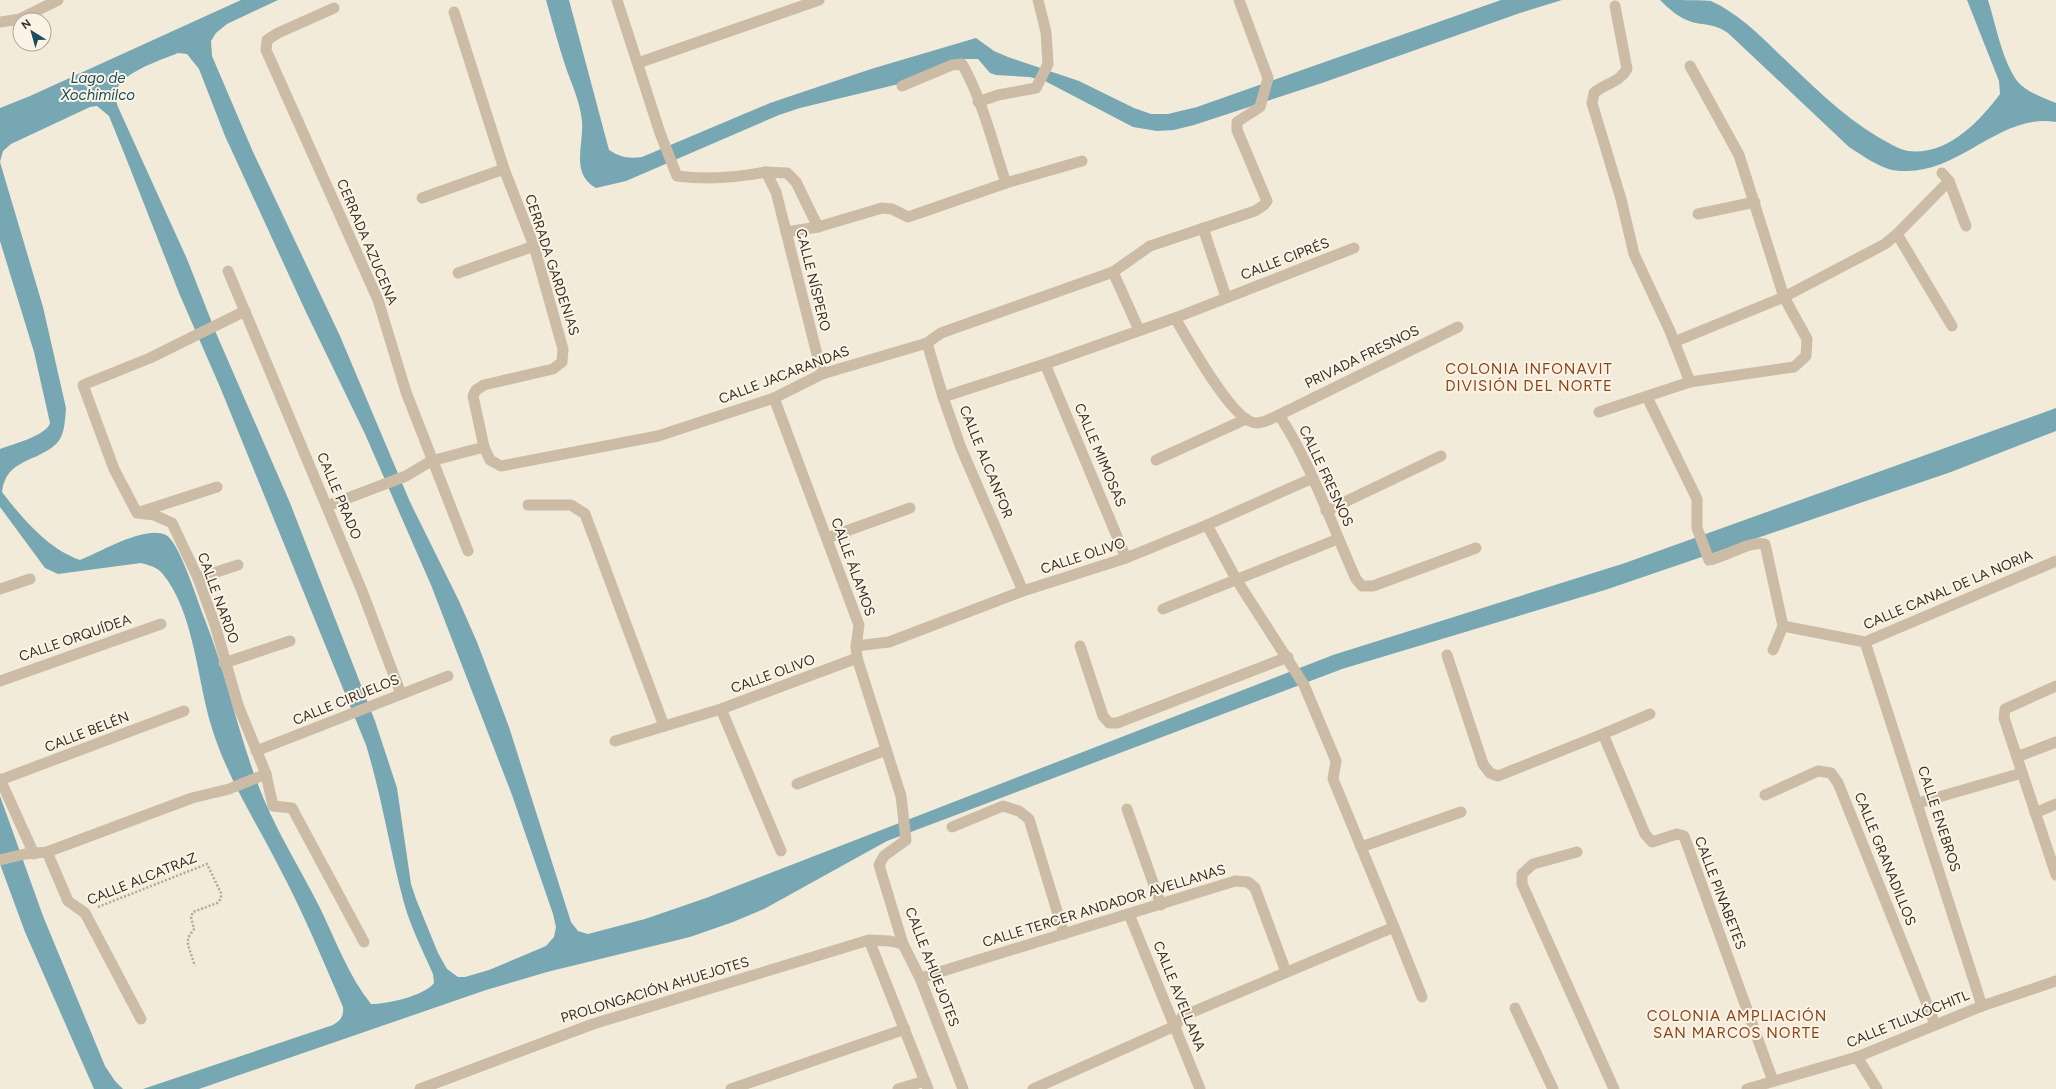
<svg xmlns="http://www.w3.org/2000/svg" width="2056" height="1089" font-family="Figtree,sans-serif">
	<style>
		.water { fill: #76a7b3; fill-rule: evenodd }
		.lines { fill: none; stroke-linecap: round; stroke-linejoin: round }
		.path { stroke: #b8a78f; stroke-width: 2.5; stroke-dasharray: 2 2; stroke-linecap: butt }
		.minor { stroke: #ccbca5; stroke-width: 11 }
		.labels { text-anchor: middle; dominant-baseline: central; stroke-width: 4; stroke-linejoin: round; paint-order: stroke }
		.street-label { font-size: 14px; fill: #372e27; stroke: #fbf4e6 }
		.water-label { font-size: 15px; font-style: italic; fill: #194e5c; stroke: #fbf4e6 }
		.neighbourhood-label { font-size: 15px; letter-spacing: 1px; fill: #8c451a; stroke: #fbf4e6 }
	</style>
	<rect width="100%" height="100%" fill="#f3ebda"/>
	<g class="water">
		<path d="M241,0H278L227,24L216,33L211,41L212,56L253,152L340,336L410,502L459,601L477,642L509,727L571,922L578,931L588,934L645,919L706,898L1333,655L1625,563L2056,408V431L1951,472L1605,590L1342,669L887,841L764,909L733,922L690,937L547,972L486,990L199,1089H143L333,1025C341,1020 344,1016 343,1007C323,960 303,912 279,867C255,820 226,776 211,725C197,679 194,611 162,573C157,567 148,565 141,563L58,574L45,568L0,507V449C13,444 46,436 50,423L34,352L0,241V108L30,96ZM178,53L187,54L199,69L225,136L305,310L365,434L431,585L512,795L553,914L556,927L554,937L546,946L489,970L465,977H458L447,969L438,953L416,899L411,884L397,788L375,721L290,503L216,333L187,259L118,107C117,104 116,100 115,97C113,75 161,60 178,53ZM97,106L109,116L126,158L179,293L220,387L366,745C382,797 390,851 404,903C411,928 423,951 433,974L434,983C424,996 387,1004 371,1004C348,975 336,941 320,908C299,866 273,826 257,782C237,729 226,673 205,620C198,603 180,543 166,535C145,525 101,552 80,560C48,549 22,518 2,492C6,458 37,463 57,443C65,435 65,419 66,408L43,307L0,162L3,151L11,144L90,107Z"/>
		<path d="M546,0H569L609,150C620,157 628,159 642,157L770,103L871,69L976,38L994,51L1008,57L1079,81L1134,108L1151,114H1168L1197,107L1501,0H1562L1520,13L1322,83L1194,125L1174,130L1157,131L1133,127L1043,80L1029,77L996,75L990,73L978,59H965L907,82L800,108L779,115L626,181L596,188C570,173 584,145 582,121C580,101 571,83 565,65C558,43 552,22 546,0Z"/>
		<path d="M1660,0C1670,0 1704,0 1711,1C1737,13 1758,33 1778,53C1809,82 1841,115 1878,137C1887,142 1898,149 1908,151C1947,156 1979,122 2000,94L1999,81L1967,0H1988C1996,25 2002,61 2018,82C2026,92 2044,98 2056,103V122C2001,113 1962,171 1907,171C1903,171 1897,171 1892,170C1877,166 1863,156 1849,147L1728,33C1713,23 1707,26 1692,22C1679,18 1669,9 1660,0Z"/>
		<polygon points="0,796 43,916 105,1066 115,1081 123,1089 94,1089 25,932 0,864"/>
	</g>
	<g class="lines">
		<polyline class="path" points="98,907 207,864 221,893 221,899 217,903 193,912 191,917 194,929 188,938 188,945 195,966"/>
		<g class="minor">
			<path d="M617,0L660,133L677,176C708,180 735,178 766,172L776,192L822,374"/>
			<path d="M1615,6L1627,69C1619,83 1605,83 1594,93L1592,103L1621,199L1634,254L1670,331L1690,382"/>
			<polyline points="334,8 278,33 267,40 266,50 378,300 406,392 468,551"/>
			<polyline points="454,12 504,169 534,246 563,349 562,362 553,369 484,385 476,390 473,396 484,447 490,460 501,466 658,436 774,398 822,374 927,343 941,333 1113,272 1150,246 1255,211 1264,205 1267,201 1237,130 1237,122 1260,107 1268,78 1239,0"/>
			<polyline points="0,22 20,19 58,0"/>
			<polyline points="638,63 819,0"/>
			<path d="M902,86L952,65L962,64C982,98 993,145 1006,183"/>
			<polyline points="978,102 998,95 1036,88 1048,64 1046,32 1038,0"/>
			<polyline points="766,172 787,173 796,182 818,227"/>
			<polyline points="1942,173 1949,181 1966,226"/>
			<polyline points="422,198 504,169"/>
			<polyline points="1698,214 1755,202"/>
			<polyline points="1203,228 1226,297"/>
			<polyline points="786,232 818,227 882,208 892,209 908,217 1006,183 1082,161"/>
			<polyline points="1897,234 1952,326"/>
			<polyline points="228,271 362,591 401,694"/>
			<polyline points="1113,272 1139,330"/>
			<polyline points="458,273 534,246"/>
			<polyline points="245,311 150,358 83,385 114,469 137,513 154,515 172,523 198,578 215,625 238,705 266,774 273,806 292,808 364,942"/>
			<path d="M1175,318C1187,338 1233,423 1256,423C1265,423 1272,418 1279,415C1312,465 1331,524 1356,579L1362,586H1373L1476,548"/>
			<polyline points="1674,342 1784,297 1885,244 1897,234 1949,181"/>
			<polyline points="927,343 943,397 961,448 1023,591"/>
			<polyline points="1045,364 1126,558"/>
			<polyline points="943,397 1045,364 1175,318 1354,248"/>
			<path d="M1647,397L1697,499V528L1709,560C1726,557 1750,540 1765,544L1783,626"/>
			<polyline points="774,398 859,625 856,646 857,658 901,796 906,840 884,856 879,865 903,944 920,978 963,1089"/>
			<polyline points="1599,412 1690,382 1794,367 1806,356 1807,339 1784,297 1739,155 1690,66"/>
			<polyline points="1279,415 1458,327"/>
			<polyline points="1156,460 1246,419"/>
			<polyline points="528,505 571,505 585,514 664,726"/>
			<polyline points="327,506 406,476 431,461 484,447"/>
			<polyline points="1326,511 1441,456"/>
			<polyline points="140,512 217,487"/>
			<polyline points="827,538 910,508"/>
			<polyline points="198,578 238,565"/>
			<polyline points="0,589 30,579"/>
			<polyline points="1163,609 1338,539"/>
			<polyline points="1865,642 1982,1006"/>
			<polyline points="856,646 889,642 1023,591 1126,558 1207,525 1313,478"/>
			<polyline points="1080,646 1103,716 1109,723 1117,723 1288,657"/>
			<polyline points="1773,650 1783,626 1865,642 2056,561"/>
			<polyline points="1447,655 1483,764 1490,773 1498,776 1603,734 1645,834 1652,842 1677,834 1684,836 1773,1081"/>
			<polyline points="224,663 290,641"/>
			<polyline points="0,681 161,624"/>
			<polyline points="2056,686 2005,709 2004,718 2056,875"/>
			<polyline points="721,709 781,851"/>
			<polyline points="1603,734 1650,714"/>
			<polyline points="615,741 721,709 857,658"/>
			<polyline points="256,751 448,676"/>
			<polyline points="2017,757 2056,742"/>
			<polyline points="0,779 34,854"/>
			<polyline points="0,780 184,711"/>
			<polyline points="797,784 886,750"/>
			<polyline points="1765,795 1818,771 1831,773 1838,783 1935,1024"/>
			<polyline points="1918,803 2022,773"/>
			<polyline points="1127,809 1161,905"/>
			<polyline points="2035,813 2056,804"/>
			<polyline points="952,827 1003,806 1019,811 1029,819 1064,934"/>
			<polyline points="1361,847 1461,812"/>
			<polyline points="47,852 68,901 85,913 141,1019"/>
			<polyline points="1577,852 1533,864 1522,874 1522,884 1614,1089"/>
			<polyline points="0,860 25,854 47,852 192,798 229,789 266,774"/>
			<polyline points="1129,914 1200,1089"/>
			<polyline points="1394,927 1422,997"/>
			<polyline points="869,940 928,1089"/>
			<polyline points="920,978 1235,881 1248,882 1255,888 1286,972"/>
			<polyline points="1515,1008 1553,1089"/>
			<polyline points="1857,1057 1877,1089"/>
			<polyline points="420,1089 593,1024 869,940 890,941 903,944"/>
			<polyline points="731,1089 905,1029"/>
			<polyline points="898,1089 925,1081"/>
			<polyline points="1033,1089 1175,1026 1183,1016 1394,927 1333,779 1336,761 1304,685 1236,579 1207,525"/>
			<polyline points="1747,1089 1857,1057 1982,1006 2056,981"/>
		</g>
	</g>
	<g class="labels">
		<g class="street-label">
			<text transform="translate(367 242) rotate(67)">CERRADA AZUCENA</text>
			<text transform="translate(1285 259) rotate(-21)">CALLE CIPRÉS</text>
			<text transform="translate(552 265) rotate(72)">CERRADA GARDENIAS</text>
			<text transform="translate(813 280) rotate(76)">CALLE NÍSPERO</text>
			<text transform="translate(1362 357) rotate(-26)">PRIVADA FRESNOS</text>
			<text transform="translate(784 375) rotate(-21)">CALLE JACARANDAS</text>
			<text transform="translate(1100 455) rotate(67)">CALLE MIMOSAS</text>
			<text transform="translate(986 462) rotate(68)">CALLE ALCANFOR</text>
			<text transform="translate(1326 476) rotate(65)">CALLE FRESNOS</text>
			<text transform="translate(339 496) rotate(67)">CALLE PRADO</text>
			<text transform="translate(1083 556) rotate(-18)">CALLE OLIVO</text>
			<text transform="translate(853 567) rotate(70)">CALLE ÁLAMOS</text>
			<text transform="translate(1948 590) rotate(-23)">CALLE CANAL DE LA NORIA</text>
			<text transform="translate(218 598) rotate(70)">CALLE NARDO</text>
			<text transform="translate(75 638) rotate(-19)">CALLE ORQUÍDEA</text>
			<text transform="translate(773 674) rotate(-20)">CALLE OLIVO</text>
			<text transform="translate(346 700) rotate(-22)">CALLE CIRUELOS</text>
			<text transform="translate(87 732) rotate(-21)">CALLE BELÉN</text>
			<text transform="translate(1939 819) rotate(72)">CALLE ENEBROS</text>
			<text transform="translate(1885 859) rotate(68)">CALLE GRANADILLOS</text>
			<text transform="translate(142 879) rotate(-22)">CALLE ALCATRAZ</text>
			<text transform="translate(1720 893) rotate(69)">CALLE PINABETES</text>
			<text transform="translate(1104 906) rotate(-17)">CALLE TERCER ANDADOR AVELLANAS</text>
			<text transform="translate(932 967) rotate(69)">CALLE AHUEJOTES</text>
			<text transform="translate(655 990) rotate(-17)">PROLONGACIÓN AHUEJOTES</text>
			<text transform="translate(1179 996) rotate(68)">CALLE AVELLANA</text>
			<text transform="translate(1908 1019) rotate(-22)">CALLE TLILXÓCHITL</text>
		</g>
		<g class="water-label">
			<text x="98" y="78">Lago de<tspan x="98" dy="17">Xochimilco</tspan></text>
		</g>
		<g class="neighbourhood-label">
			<text x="1529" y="369">COLONIA INFONAVIT<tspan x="1529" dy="17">DIVISIÓN DEL NORTE</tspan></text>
			<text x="1737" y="1016">COLONIA AMPLIACIÓN<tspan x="1737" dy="17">SAN MARCOS NORTE</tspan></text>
		</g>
	</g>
	<g transform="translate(32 32) rotate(323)"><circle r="19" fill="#fbf4e6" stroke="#ada59a"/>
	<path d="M0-3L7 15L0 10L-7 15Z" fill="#194e5c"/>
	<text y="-6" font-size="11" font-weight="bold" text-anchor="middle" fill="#372e27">N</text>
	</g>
</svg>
